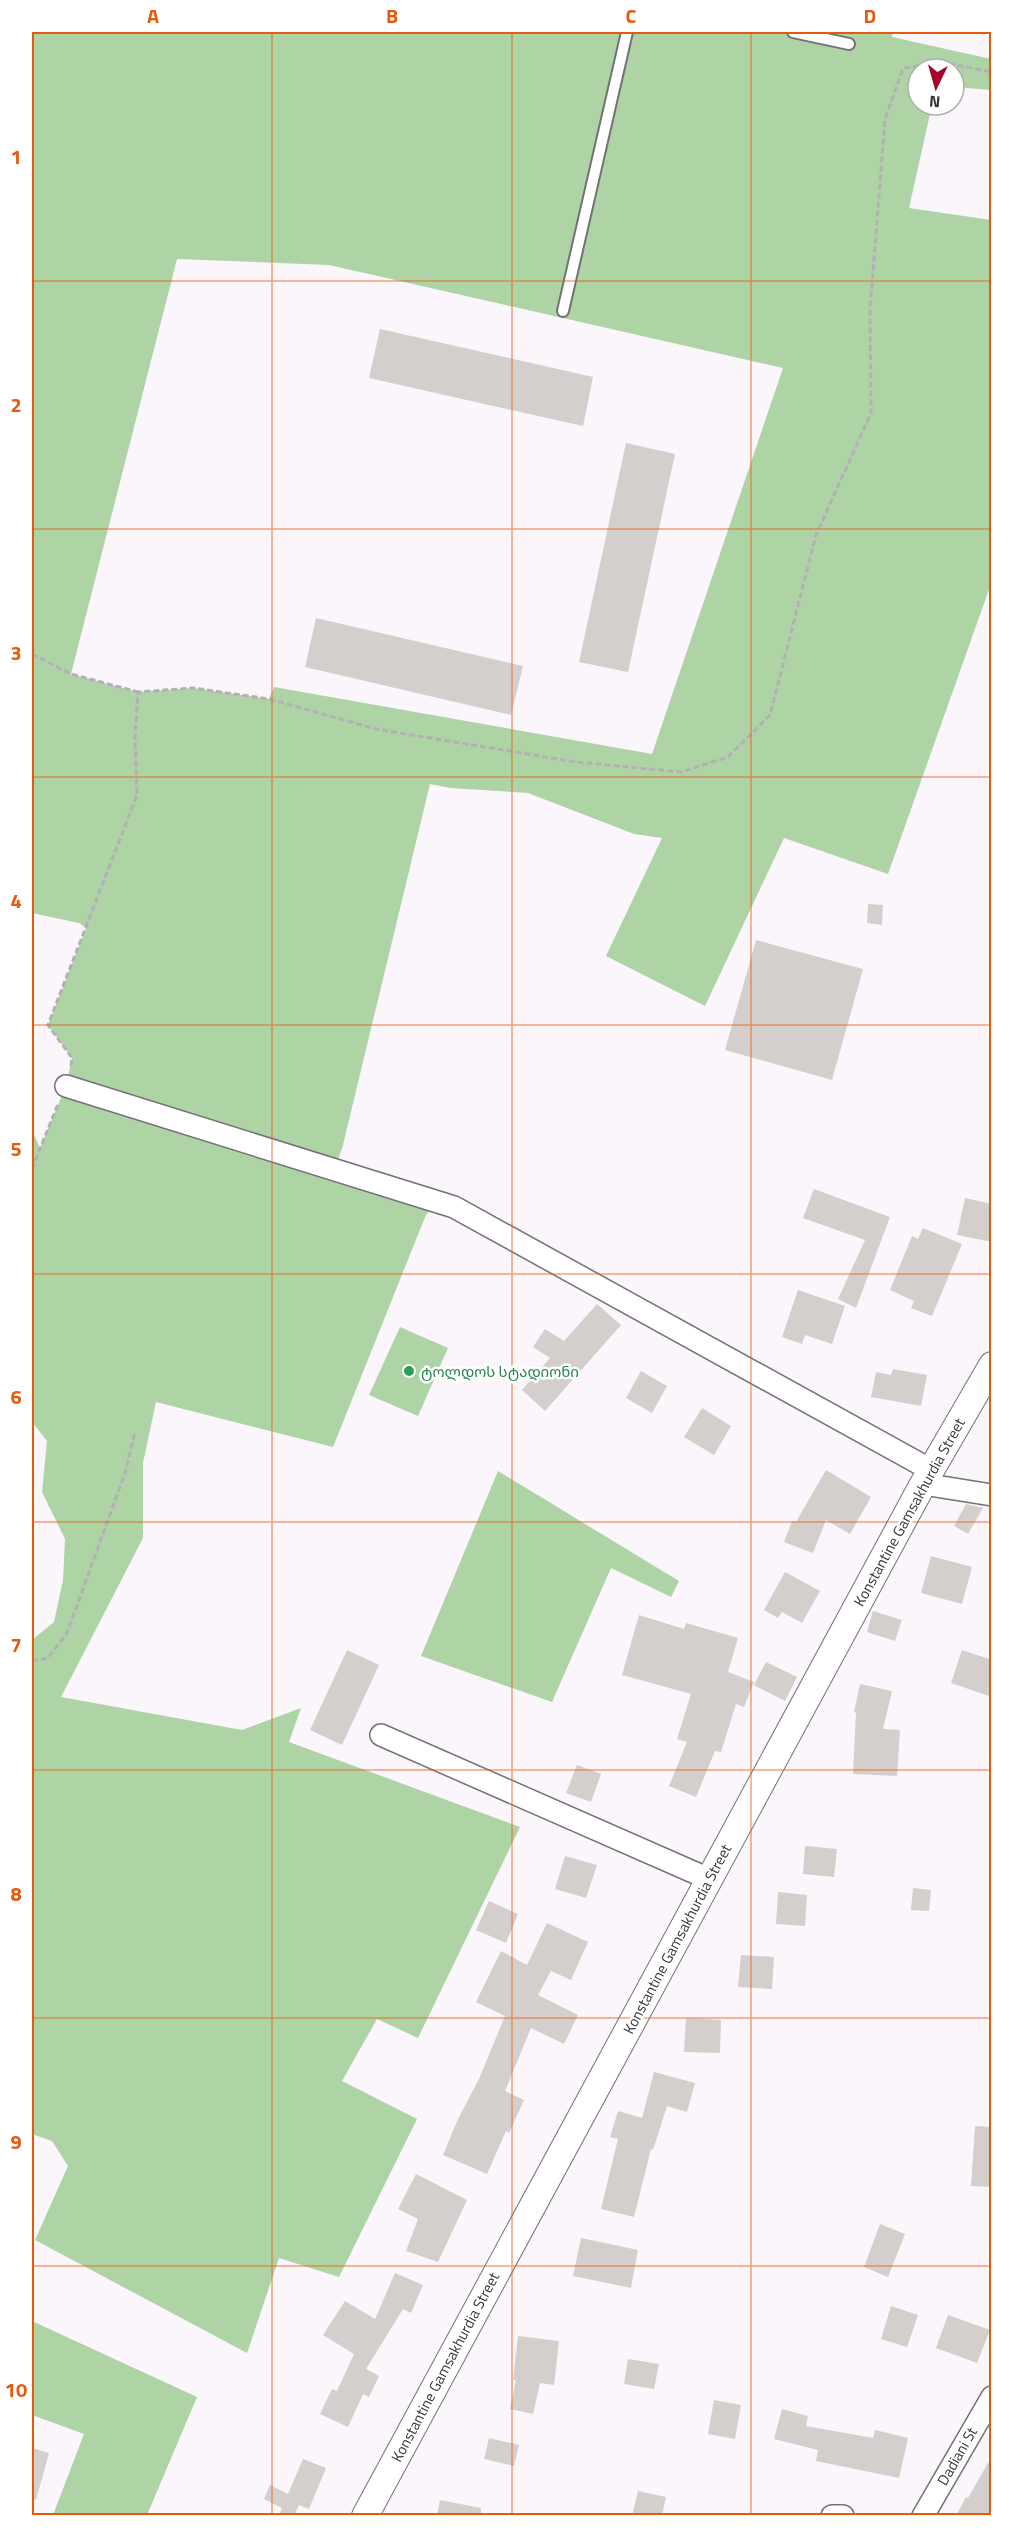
<svg xmlns="http://www.w3.org/2000/svg" width="1023" height="2547" font-family="'Titillium Web','Noto Sans Georgian',sans-serif">
	<style>
		.green { fill: #aed4a5; fill-rule: evenodd }
		.building { fill: #d4cfcc }
		.lines { fill: none; stroke-linecap: round; stroke-linejoin: round }
		.service-casing { stroke: #747175; stroke-width: 14 }
		.minor-casing { stroke: #747175; stroke-width: 24 }
		.tertiary-casing { stroke: #747175; stroke-width: 28 }
		.path { stroke: #b3b0b4; stroke-width: 3; stroke-dasharray: 6 3; stroke-linecap: butt }
		.service { stroke: #fff; stroke-width: 10 }
		.minor { stroke: #fff; stroke-width: 21 }
		.tertiary { stroke: #fff; stroke-width: 26 }
		.grid { fill: none; stroke: #e8590c; stroke-width: 1.5; stroke-opacity: 0.55 }
		.leisure-dot { fill: #2e9e5b; stroke: #fff; stroke-width: 2 }
		.labels { text-anchor: middle; dominant-baseline: central; stroke-width: 5; stroke-linejoin: round; paint-order: stroke }
		.leisure-label { font-size: 15px; fill: #27864d; stroke: #fff; text-anchor: start }
		.street-label { font-size: 15px; fill: #363537; stroke: #fff }
		.neatline { fill: none; stroke: #e8590c; stroke-width: 2 }
		.grid-label { font-size: 20px; text-anchor: middle; font-weight: bold; fill: #e8590c }
	</style>
	<rect width="100%" height="100%" fill="#faf6fb"/>
	<g class="green">
		<path d="M32,32H892V37L991,59V90L954,87V69H918V105H932L909,208L991,220L992,581L888,874L784,838L705,1006L606,956L662,838L634,834L528,793L450,788L430,784L342,1149L334,1169L435,1201L425,1217L333,1447L156,1402L143,1463V1538L61,1697L242,1730L301,1708L289,1742L520,1827L418,2038L377,2019L342,2081L417,2119L339,2277L279,2258L247,2353L35,2240L68,2166L52,2141L32,2134V1640L54,1622L63,1580L65,1539L42,1492L47,1441L32,1422V1130L40,1148L66,1086L72,1058L48,1025L86,928L79,923L32,913ZM177,259L329,265L783,368L652,754L274,687L269,699L193,688L138,692L71,674Z"/>
		<polygon points="400,1327 448,1348 418,1416 369,1395"/>
		<polygon points="498,1471 679,1581 671,1597 611,1568 552,1702 421,1656"/>
		<polygon points="32,2321 197,2397 147,2515 53,2515 84,2434 32,2415"/>
	</g>
	<g class="building">
		<polygon points="380,329 593,377 583,426 369,378"/>
		<polygon points="626,443 675,454 628,672 579,662"/>
		<polygon points="316,618 523,666 511,715 305,667"/>
		<polygon points="868,904 883,905 882,925 867,923"/>
		<polygon points="756,940 863,969 832,1080 725,1050"/>
		<polygon points="814,1189 890,1217 856,1308 838,1299 865,1240 803,1218"/>
		<polygon points="965,1198 992,1204 992,1242 957,1235"/>
		<polygon points="923,1228 962,1244 932,1316 911,1308 914,1301 890,1290 912,1236 918,1239"/>
		<polygon points="798,1290 845,1306 832,1344 805,1335 802,1344 782,1337"/>
		<polygon points="597,1304 621,1325 545,1411 522,1390 550,1358 533,1347 545,1329 564,1341"/>
		<polygon points="893,1369 927,1375 921,1406 871,1397 876,1372 891,1375"/>
		<polygon points="641,1371 667,1386 652,1413 626,1398"/>
		<polygon points="702,1408 731,1426 714,1455 684,1437"/>
		<polygon points="826,1470 871,1497 850,1534 826,1520 813,1553 784,1542 792,1521 796,1522"/>
		<polygon points="966,1504 983,1508 968,1534 954,1526"/>
		<polygon points="931,1556 972,1567 962,1604 921,1593"/>
		<polygon points="785,1572 820,1591 802,1623 782,1612 778,1618 764,1610"/>
		<polygon points="873,1611 902,1620 895,1641 867,1632"/>
		<polygon points="639,1615 684,1629 686,1623 738,1638 728,1672 754,1682 744,1707 736,1704 721,1752 715,1751 696,1797 669,1786 687,1742 677,1739 691,1694 622,1675"/>
		<polygon points="347,1650 379,1665 342,1745 310,1730"/>
		<polygon points="962,1650 992,1660 992,1697 951,1683"/>
		<polygon points="766,1662 797,1677 785,1701 754,1685"/>
		<polygon points="860,1684 892,1691 883,1729 900,1730 897,1776 853,1774 856,1713 854,1712"/>
		<polygon points="577,1765 601,1774 591,1802 566,1793"/>
		<polygon points="805,1846 837,1849 834,1877 803,1874"/>
		<polygon points="565,1856 597,1865 586,1898 555,1889"/>
		<polygon points="913,1888 931,1890 929,1911 911,1910"/>
		<polygon points="778,1892 807,1895 805,1926 776,1924"/>
		<polygon points="489,1901 518,1914 506,1943 476,1930"/>
		<polygon points="547,1923 588,1942 571,1980 551,1971 538,1995 578,2015 564,2044 531,2028 505,2091 524,2100 509,2133 506,2131 487,2174 443,2155 458,2119 479,2079 505,2016 476,2002 501,1951 527,1965"/>
		<polygon points="741,1955 774,1957 772,1989 738,1987"/>
		<polygon points="686,2018 721,2020 720,2053 684,2052"/>
		<polygon points="654,2072 695,2083 687,2112 667,2106 653,2150 651,2149 634,2217 601,2209 618,2139 610,2137 618,2111 642,2118"/>
		<polygon points="975,2126 992,2127 992,2187 971,2186"/>
		<polygon points="416,2174 467,2200 438,2262 406,2251 418,2219 398,2209"/>
		<polygon points="880,2224 905,2234 888,2277 864,2267"/>
		<polygon points="581,2238 638,2250 631,2288 573,2276"/>
		<polygon points="395,2273 423,2285 411,2313 403,2309 366,2369 379,2376 369,2397 363,2394 348,2427 320,2414 332,2389 337,2391 354,2354 323,2335 345,2301 375,2319"/>
		<polygon points="891,2306 918,2315 907,2347 881,2339"/>
		<polygon points="948,2315 990,2330 977,2363 936,2348"/>
		<polygon points="518,2336 559,2341 554,2385 540,2383 533,2414 510,2409 516,2380 513,2380"/>
		<polygon points="628,2359 659,2364 654,2389 624,2384"/>
		<polygon points="714,2400 741,2405 735,2439 708,2434"/>
		<polygon points="782,2409 808,2416 806,2426 873,2438 875,2430 908,2438 899,2478 816,2461 818,2450 774,2439"/>
		<polygon points="489,2438 519,2445 514,2466 484,2459"/>
		<polygon points="32,2448 49,2453 36,2500 32,2499"/>
		<polygon points="992,2456 992,2516 956,2516 966,2497 968,2498"/>
		<polygon points="303,2459 326,2468 309,2509 299,2505 294,2516 279,2516 282,2508 264,2499 270,2485 288,2494"/>
		<polygon points="638,2491 666,2497 662,2516 632,2516"/>
		<polygon points="440,2500 481,2508 481,2516 437,2516"/>
	</g>
	<g class="lines">
		<g class="service-casing">
			<g id="service">
				<polyline points="793,32 849,44"/>
				<polyline points="563,311 627,32"/>
			</g>
		</g>
		<g class="minor-casing">
			<g id="minor">
				<polyline points="66,1086 454,1207 931,1470"/>
				<polyline points="923,1484 992,1495"/>
				<polyline points="381,1735 709,1879"/>
				<polyline points="832,2516 843,2516"/>
				<polyline points="923,2516 992,2397"/>
			</g>
		</g>
		<g class="tertiary-casing">
			<polyline id="tertiary" points="365,2516 923,1484 992,1365"/>
		</g>
		<g class="path">
			<polyline points="32,654 71,674 138,692"/>
			<polyline points="71,1066 72,1058 48,1025 137,795 135,738 138,692 193,688 269,699 376,729 576,762 681,772 728,757 770,715 816,535 871,413 870,310 885,119 903,68 945,63 992,72"/>
			<polyline points="32,1169 58,1104"/>
			<polyline points="32,1661 48,1658 67,1633 125,1473 135,1432"/>
		</g>
		<use href="#service" class="service"/>
		<use href="#minor" class="minor"/>
		<use href="#tertiary" class="tertiary"/>
	</g>
	<path class="grid" d="M272,32V2516M512,32V2516M751,32V2516M32,281H992M32,529H992M32,777H992M32,1025H992M32,1274H992M32,1522H992M32,1770H992M32,2018H992M32,2266H992"/>
	<circle class="leisure-dot" cx="409" cy="1371" r="6"/>
	<g class="labels">
		<g class="leisure-label">
			<text x="421" y="1371">ტოლდოს სტადიონი</text>
		</g>
		<g class="street-label">
			<text transform="translate(909 1512) rotate(-61)">Konstantine Gamsakhurdia Street</text>
			<text transform="translate(677 1939) rotate(-62)">Konstantine Gamsakhurdia Street</text>
			<text transform="translate(445 2367) rotate(-62)">Konstantine Gamsakhurdia Street</text>
			<text transform="translate(957 2456) rotate(-60)">Dadiani St</text>
		</g>
	</g>
	<rect width="1023" height="2547" fill="none" stroke="#ffffff" stroke-width="66"/>
	<g transform="translate(936 87) rotate(185)"><circle r="28" fill="#ffffff" stroke="#afaeaf" stroke-width="1.5"/>
	<path d="M0-4.5L10 22L0 15L-10 22Z" fill="#a3062a"/>
	<text y="-9" font-size="16" font-weight="bold" text-anchor="middle" fill="#363537">N</text>
	</g>
	<rect x="33" y="33" width="957" height="2481" class="neatline"/>
	<g class="grid-label">
		<text x="153" y="23">A</text>
		<text x="392" y="23">B</text>
		<text x="631" y="23">C</text>
		<text x="870" y="23">D</text>
		<text x="16" y="164">1</text>
		<text x="16" y="412">2</text>
		<text x="16" y="660">3</text>
		<text x="16" y="908">4</text>
		<text x="16" y="1156">5</text>
		<text x="16" y="1404">6</text>
		<text x="16" y="1652">7</text>
		<text x="16" y="1901">8</text>
		<text x="16" y="2149">9</text>
		<text x="16" y="2397">10</text>
	</g>
</svg>
